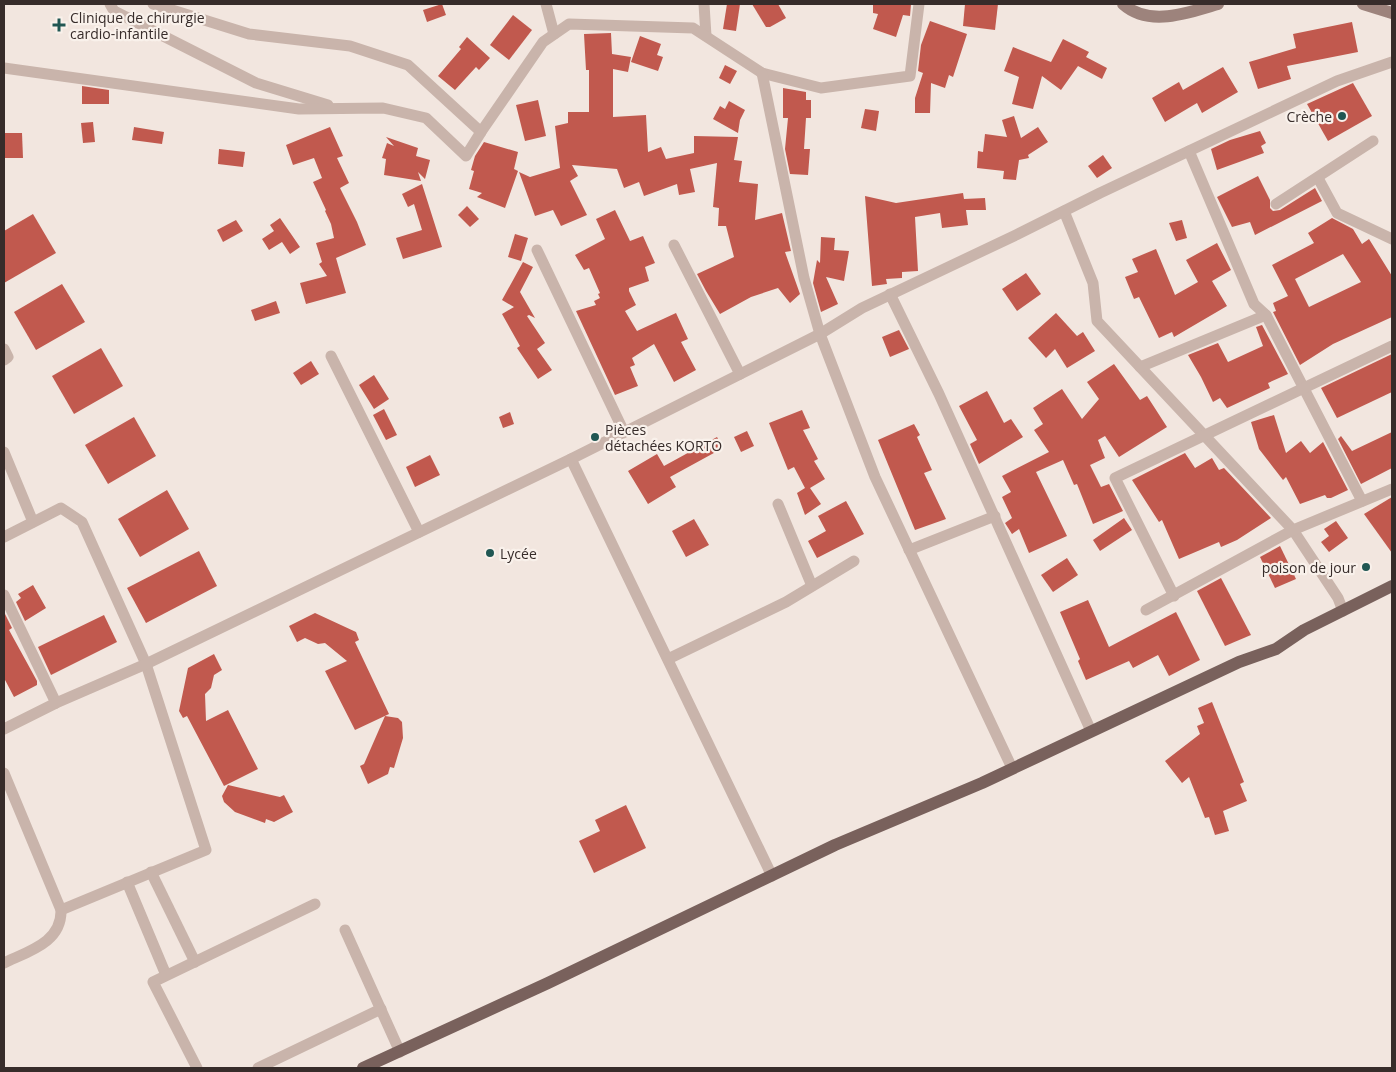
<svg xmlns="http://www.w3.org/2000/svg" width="1396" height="1072" font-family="'Open Sans',sans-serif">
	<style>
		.building { fill: #c1594e; fill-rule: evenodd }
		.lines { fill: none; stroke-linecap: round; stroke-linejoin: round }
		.street { stroke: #c9b4ab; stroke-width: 11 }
		.secondary { stroke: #9d837c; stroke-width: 12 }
		.primary { stroke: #79615c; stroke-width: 12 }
		.poi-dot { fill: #215753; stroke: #f9f1eb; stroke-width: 2 }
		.labels { text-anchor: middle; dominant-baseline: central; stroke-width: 4.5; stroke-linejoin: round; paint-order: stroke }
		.poi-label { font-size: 14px; fill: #372c2a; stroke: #f9f1eb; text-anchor: start }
	</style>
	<rect width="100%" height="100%" fill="#f2e6df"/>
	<g class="building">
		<polygon points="442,4 446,15 427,22 423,10"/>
		<polygon points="727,4 740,4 736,31 723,29"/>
		<polygon points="752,4 778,4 786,18 770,27 766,27"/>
		<polygon points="873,4 911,4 910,16 903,15 896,37 873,29 878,14 873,13"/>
		<polygon points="965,4 998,4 995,30 963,26"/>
		<polygon points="513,15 532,30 509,60 490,45"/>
		<polygon points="930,21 967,34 953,77 949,75 945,88 931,83 930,113 915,113 915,98 923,73 918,71 921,45"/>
		<polygon points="1352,22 1358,52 1287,66 1291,79 1258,89 1249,62 1296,48 1293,34"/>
		<polygon points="611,33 612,54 631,57 628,72 613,69 613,117 646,115 648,152 661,147 666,159 694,153 694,136 738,137 734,160 742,161 739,182 758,184 755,220 782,213 791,251 785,252 800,294 790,303 778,288 751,297 720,314 706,291 697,274 734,257 726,226 718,226 719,208 713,207 717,163 690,169 695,192 679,195 677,184 644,196 639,182 624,188 617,169 572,165 578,176 570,181 587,215 561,226 553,210 535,216 519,172 530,177 560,168 555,126 568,123 568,112 589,112 589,70 586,70 584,34"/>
		<polygon points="640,36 661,44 657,55 663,57 658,71 631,62"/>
		<polygon points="467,37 490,58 479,70 476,67 455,90 438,76 461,49 459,47"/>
		<polygon points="1063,39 1089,52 1086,57 1107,68 1102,79 1078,66 1061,90 1042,76 1033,109 1012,104 1019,77 1004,71 1013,47 1051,62"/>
		<polygon points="725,65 737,71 730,84 719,78"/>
		<polygon points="1223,67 1238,92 1202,113 1197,103 1165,122 1152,98 1179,82 1183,90"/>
		<polygon points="1353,83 1372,116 1328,141 1307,104"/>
		<polygon points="82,86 109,90 109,104 82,104"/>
		<polygon points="783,88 806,92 806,100 811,100 811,118 806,118 804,149 810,149 808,175 790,174 785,149 788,118 783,118"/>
		<polygon points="538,100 546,136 525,141 516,105"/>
		<polygon points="729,101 745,110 740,120 738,133 713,119 720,106 725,109"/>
		<polygon points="865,109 879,111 876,131 861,128"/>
		<polygon points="1014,116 1021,138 1038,127 1048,142 1028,155 1029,158 1019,160 1016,180 1003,179 1004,171 977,168 978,151 983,152 985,134 1007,137 1002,120"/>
		<polygon points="93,122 95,142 83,143 81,123"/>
		<polygon points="134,127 164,132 162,144 132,140"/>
		<polygon points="330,127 343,156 337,158 349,183 340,188 357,222 366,245 336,258 346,293 306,304 300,283 327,276 319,264 322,262 316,243 334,238 331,224 325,211 326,210 313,182 322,178 314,158 293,165 286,145"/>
		<polygon points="1260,131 1266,143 1261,146 1264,153 1217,170 1211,149 1230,140"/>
		<polygon points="4,133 22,133 23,158 4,158"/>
		<polygon points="386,137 418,148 416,156 430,160 425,179 418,172 421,181 384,175 386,159 382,158 387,143 394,146"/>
		<polygon points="484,142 518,152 514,169 518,171 505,208 477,197 482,193 469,189 474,171 471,170 475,156"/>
		<polygon points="219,149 245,152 243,167 218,164"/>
		<polygon points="1103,155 1112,168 1097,178 1088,166"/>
		<polygon points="1258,176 1270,200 1270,208 1273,211 1280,210 1315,188 1322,201 1255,235 1250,222 1232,227 1217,197"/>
		<polygon points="422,184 442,247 403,259 396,238 422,230 414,204 408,207 402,194"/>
		<polygon points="963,193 964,199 985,198 986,210 966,210 968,225 942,228 940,213 915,217 918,271 902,272 902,278 886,279 887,284 872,286 865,196 896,203"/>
		<polygon points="467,206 479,219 470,227 458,215"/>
		<polygon points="615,210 630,241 643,236 655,263 645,267 649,281 629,288 629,291 636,305 625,311 637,331 676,313 688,339 681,342 696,370 674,382 654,344 632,358 635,365 630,367 638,386 615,395 576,311 596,305 594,301 600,298 598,294 600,293 589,268 584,270 575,255 605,239 596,219"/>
		<polygon points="33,214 56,253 4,283 4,231"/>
		<polygon points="280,218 300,247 290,254 282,242 269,250 262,239 274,231 270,225"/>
		<path d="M1332,218L1353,229L1362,244L1369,239L1392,276V317L1333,344L1300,365L1273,312L1276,311L1273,303L1288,296L1272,265L1314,243L1308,233ZM1343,254L1361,282L1309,307L1295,279Z"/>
		<polygon points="236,220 243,231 223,242 217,230"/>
		<polygon points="1182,220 1187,238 1176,241 1169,223"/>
		<polygon points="515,234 528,238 521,261 508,257"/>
		<polygon points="821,237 835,238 834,250 849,251 844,281 826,277 838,304 821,312 813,283 817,260 820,263"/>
		<polygon points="1217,243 1231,270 1212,281 1227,306 1174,337 1172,332 1159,338 1139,297 1134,299 1125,277 1138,272 1132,259 1156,249 1175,295 1198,282 1186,260"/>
		<polygon points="523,262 533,267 520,292 535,318 529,315 527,316 545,343 537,349 552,370 538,379 517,348 520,346 502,314 514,307 502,300"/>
		<polygon points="1026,273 1041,294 1017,311 1002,289"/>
		<polygon points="62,284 85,322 36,350 14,312"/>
		<polygon points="276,301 280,313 255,321 251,310"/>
		<polygon points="1056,313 1077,336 1083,332 1095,351 1067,368 1055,349 1046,358 1028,338"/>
		<polygon points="1262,325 1288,374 1268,383 1270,388 1227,408 1220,398 1213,402 1201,377 1188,355 1218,343 1228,362 1263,346 1256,327"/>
		<polygon points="899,330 909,349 890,357 882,337"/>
		<polygon points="101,348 123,386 74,414 52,376"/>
		<polygon points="1392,354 1392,392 1337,418 1321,388"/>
		<polygon points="311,361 319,374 301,385 293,373"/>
		<polygon points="1114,364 1140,400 1147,396 1167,427 1119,457 1105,436 1098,440 1105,458 1090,465 1101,487 1109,484 1123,511 1093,524 1077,484 1074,485 1063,460 1036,472 1067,536 1029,553 1019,529 1012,534 1005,523 1012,518 1002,497 1011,492 1002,476 1049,452 1034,430 1043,424 1033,408 1062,389 1082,419 1099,399 1087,382"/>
		<polygon points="374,375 389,399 374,409 359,385"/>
		<polygon points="987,391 1004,423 1011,419 1023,437 979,464 970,444 977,440 959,406"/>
		<polygon points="384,409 397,435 386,440 373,415"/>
		<polygon points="802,410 810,428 803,430 818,459 814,461 825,479 810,488 821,504 805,515 797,493 805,488 794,467 788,470 769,423"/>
		<polygon points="510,412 514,424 503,428 499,417"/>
		<polygon points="1274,415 1286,453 1301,441 1310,453 1323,442 1348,490 1331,498 1327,498 1325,495 1300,504 1286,477 1283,480 1259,449 1251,422"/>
		<polygon points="134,417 156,456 108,484 85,445"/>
		<polygon points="914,424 920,435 917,437 932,470 924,473 946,519 915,530 878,440"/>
		<polygon points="747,431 754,446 741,452 734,437"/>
		<polygon points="1392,432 1392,468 1361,484 1338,439 1341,436 1352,451"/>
		<polygon points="717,437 723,448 670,477 676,487 648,504 628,471 657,454 664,466"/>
		<polygon points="1185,453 1195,468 1212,458 1219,470 1224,468 1271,518 1237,540 1221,547 1219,542 1179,559 1162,520 1159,522 1132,480"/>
		<polygon points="430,455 440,475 415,487 406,467"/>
		<polygon points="167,490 189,529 140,557 118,519"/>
		<polygon points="1392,497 1392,553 1364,514"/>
		<polygon points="846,501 864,534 817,558 808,541 826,531 818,516"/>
		<polygon points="1124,518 1132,530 1100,551 1093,540"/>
		<polygon points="694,519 709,545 686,557 672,531"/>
		<polygon points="1336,521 1348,538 1329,552 1321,542 1329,536 1324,529"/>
		<polygon points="1280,546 1296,579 1275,588 1260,557"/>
		<polygon points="199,551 217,586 146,623 127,588"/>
		<polygon points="1067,558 1078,575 1053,592 1041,575"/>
		<polygon points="1221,578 1251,635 1225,646 1197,591"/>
		<polygon points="33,585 46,608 25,621 16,602 21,598 18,594"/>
		<polygon points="1088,600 1109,647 1176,612 1200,660 1169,676 1158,655 1133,668 1129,661 1086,680 1078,661 1080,659 1060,612"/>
		<polygon points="4,612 12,628 9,630 37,681 37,685 14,697 4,678"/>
		<polygon points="315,613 356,632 359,640 355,642 389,714 355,730 325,671 347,661 325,643 318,644 305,638 297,642 289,626"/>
		<polygon points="104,615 117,642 51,675 38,647"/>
		<polygon points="214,654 222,670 214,675 211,688 205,694 206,721 228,710 258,769 224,786 187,716 183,718 179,711 188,668"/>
		<polygon points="1212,702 1244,782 1240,784 1247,801 1223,811 1229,831 1215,835 1209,817 1205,818 1189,777 1182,783 1165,761 1200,734 1197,726 1204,723 1198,708"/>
		<polygon points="385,716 398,718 402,722 403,738 394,768 390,767 388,774 368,784 360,766 364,764"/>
		<polygon points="228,785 280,797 284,795 293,812 274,822 266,819 265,823 235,812 224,802 222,796"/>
		<polygon points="626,805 646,848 594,873 579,841 600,831 595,820"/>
	</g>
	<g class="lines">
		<g class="street">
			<polyline points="110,4 114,11 256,83 328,105"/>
			<polyline points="153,4 249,34 350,46 408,65 481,132"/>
			<polyline points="546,4 554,34"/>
			<polyline points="704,4 706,36"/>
			<polyline points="4,68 299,109 383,108 426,118 466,156 481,132 543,42 569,24 693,28 762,73 821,88 910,76 919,4"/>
			<polyline points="762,73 804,278 820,334 875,477 1012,768"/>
			<polyline points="1189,151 1254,304 1266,315 1362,501"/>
			<polyline points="1318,178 1337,213 1392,239"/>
			<polyline points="1276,204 1373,141"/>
			<polyline points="1064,211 1093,283 1097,321 1293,530 1338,598 1343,611"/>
			<polyline points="674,245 740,374"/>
			<polyline points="537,250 624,432"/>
			<polyline points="890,294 939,394 1091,731"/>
			<polyline points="4,349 8,357 4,360"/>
			<polyline points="331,356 419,532"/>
			<polyline points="1140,367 1266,315"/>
			<polyline points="4,452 33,522"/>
			<polyline points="571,459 772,876"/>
			<polyline points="778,504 812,586"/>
			<polyline points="4,537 61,508 82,522 146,664 206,850 61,910"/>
			<polyline points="909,550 995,516"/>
			<polyline points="4,595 56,703"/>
			<polyline points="1174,596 1115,478 1392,346"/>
			<polyline points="1146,610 1293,530 1392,489"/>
			<polyline points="668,659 786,602 854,561"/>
			<polyline points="4,729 56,703 146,664 571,459 820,334 862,308 1016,235 1100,193 1337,81 1392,62"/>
			<path d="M4,773L61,910C62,942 29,951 4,963"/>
			<polyline points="151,872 195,962"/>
			<polyline points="127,882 166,975"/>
			<polyline points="345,930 400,1052"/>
			<polyline points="197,1068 153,982 315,904"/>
			<polyline points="258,1068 381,1009"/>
		</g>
		<g class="secondary">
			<path d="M1123,4C1150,28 1189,12 1218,4"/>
			<polyline points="1363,4 1392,13"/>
		</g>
		<polyline class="primary" points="363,1068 548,983 835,845 982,783 1239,662 1276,649 1304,630 1392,586"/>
	</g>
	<g class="poi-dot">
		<path d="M56.5 17.5h5v5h5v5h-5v5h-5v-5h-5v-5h5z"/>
		<circle cx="1342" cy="116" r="5"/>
		<circle cx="595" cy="437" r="5"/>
		<circle cx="490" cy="553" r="5"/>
		<circle cx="1366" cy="567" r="5"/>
	</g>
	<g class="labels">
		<g class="poi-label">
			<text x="70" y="17">Clinique de chirurgie<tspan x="70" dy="16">cardio-infantile</tspan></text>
			<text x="1332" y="116" text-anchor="end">Crèche</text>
			<text x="605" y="429">Pièces<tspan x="605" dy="16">détachées KORTO</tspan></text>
			<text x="500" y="553">Lycée</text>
			<text x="1356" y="567" text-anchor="end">poison de jour</text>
		</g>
	</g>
	<rect width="1396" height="1072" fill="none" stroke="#372c2a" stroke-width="10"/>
</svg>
